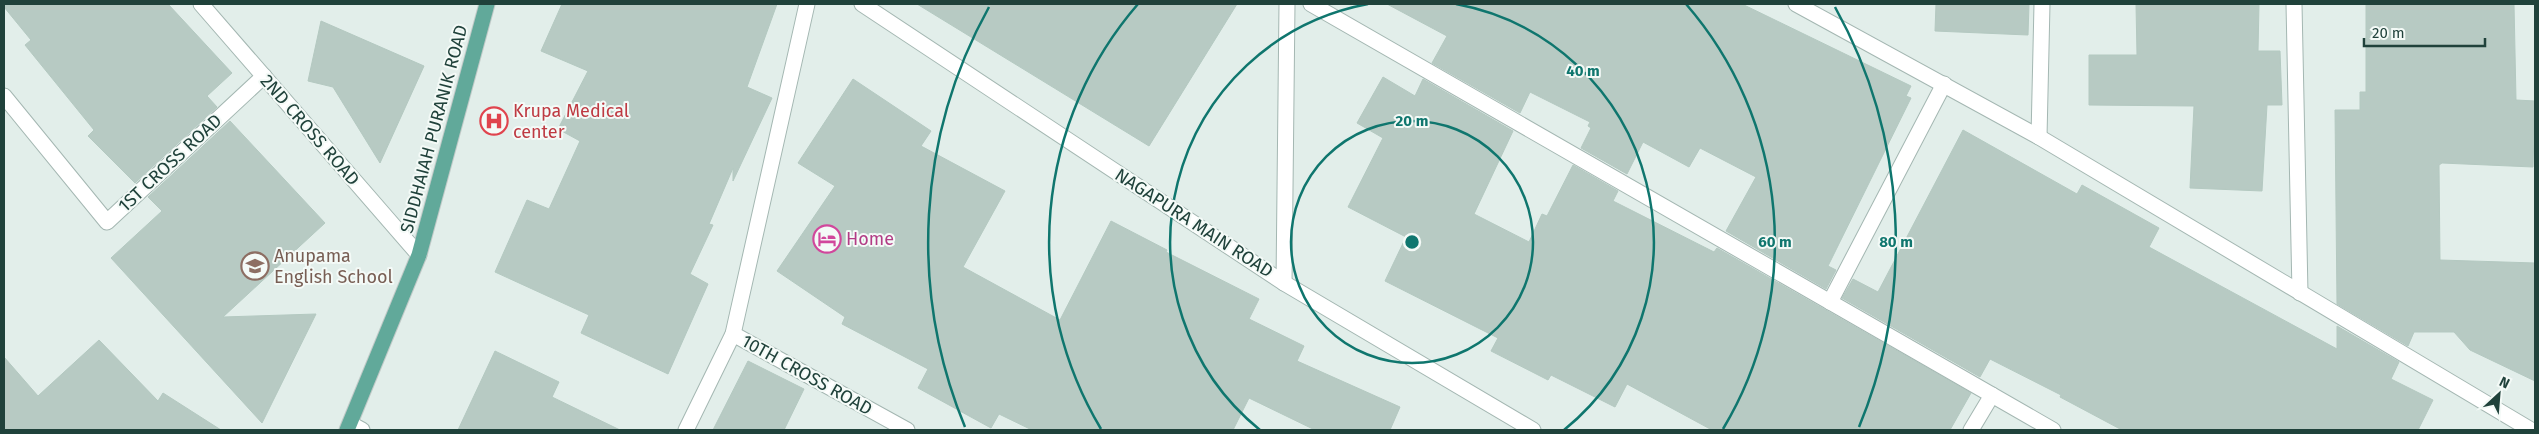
<svg xmlns="http://www.w3.org/2000/svg" width="2539" height="434" font-family="'Fira Sans',sans-serif">
	<style>
		.building { fill: #b7cac3; stroke: #b4c9c1 }
		.lines { fill: none; stroke-linecap: round; stroke-linejoin: round }
		.minor-casing { stroke: #a4b7b2; stroke-width: 17 }
		.major-casing { stroke: #c1cac8; stroke-width: 17 }
		.minor { stroke: #fff; stroke-width: 15 }
		.major { stroke: #61a99a; stroke-width: 15 }
		.ring { fill: none; stroke: #0f766e; stroke-width: 2.5 }
		.labels { text-anchor: middle; dominant-baseline: central; stroke-width: 4; stroke-linejoin: round; paint-order: stroke }
		.health-label { font-size: 18px; fill: #be3a42; stroke: #f4faf7; text-anchor: start }
		.street-label { font-size: 18px; fill: #20423b; stroke: #f4faf7 }
		.hotel-label { font-size: 18px; fill: #b23c85; stroke: #f4faf7; text-anchor: start }
		.education-label { font-size: 18px; fill: #785e54; stroke: #f4faf7; text-anchor: start }
		.centre { fill: #0f766e; stroke: #f4faf7; stroke-width: 2.5 }
		.ring-label { font-size: 15px; text-anchor: middle; font-weight: bold; fill: #0f766e; stroke: #f4faf7; stroke-width: 4; stroke-linejoin: round; paint-order: stroke }
	</style>
	<rect width="100%" height="100%" fill="#e2eeea"/>
	<g class="building">
		<polygon points="4,4 168,4 232,73 207,96 217,107 135,183 88,136 94,130 25,45 31,40 4,7"/>
		<polygon points="562,4 777,4 747,87 772,98 733,181 733,168 709,224 713,225 690,274 708,284 668,374 581,333 589,315 495,272 527,200 549,209 580,141 558,129 588,71 541,51"/>
		<polygon points="917,4 1237,4 1149,146"/>
		<polygon points="1387,4 1742,4 1911,86 1906,96 1911,98 1828,266 1836,270 1826,289 1726,231 1756,177 1700,148 1689,167 1643,142 1627,174 1581,148 1591,128 1588,126 1590,122 1530,92 1520,113 1432,63 1447,36"/>
		<polygon points="1936,4 2029,4 2028,35 1935,31"/>
		<polygon points="2136,4 2259,4 2258,51 2280,51 2282,105 2267,105 2262,191 2190,188 2194,106 2089,105 2089,55 2137,55"/>
		<polygon points="2366,4 2514,4 2516,100 2535,101 2533,167 2442,163 2439,165 2440,260 2535,263 2535,381 2470,350 2454,332 2414,332 2408,346 2337,304 2335,110 2360,110 2360,92 2366,92"/>
		<polygon points="321,21 424,66 380,163 333,87 308,81"/>
		<polygon points="1383,77 1415,96 1423,79 1513,131 1474,214 1529,242 1542,214 1547,216 1573,165 1618,191 1613,201 1714,252 1717,248 1971,393 1950,430 1712,430 1627,384 1615,407 1551,375 1548,380 1491,351 1498,338 1385,281 1406,237 1348,207 1383,138 1357,123"/>
		<polygon points="853,79 931,131 921,146 1005,191 963,267 1060,320 1111,221 1167,250 1166,252 1259,299 1249,319 1304,346 1297,361 1400,407 1390,430 1315,430 1249,398 1233,430 1032,430 999,414 991,428 918,388 928,369 842,324 845,317 777,271 835,186 798,163"/>
		<polygon points="230,121 325,223 223,317 316,314 262,423 111,258 162,211 148,197"/>
		<polygon points="1963,130 2077,194 2082,185 2159,228 2149,247 2337,349 2337,326 2399,362 2391,379 2433,400 2418,430 2122,430 2060,397 2061,395 1990,359 1980,377 1842,298 1853,279 1878,292"/>
		<polygon points="99,340 158,401 163,393 221,430 4,430 4,357 38,396"/>
		<polygon points="495,351 559,382 552,397 620,430 458,430"/>
		<polygon points="748,361 804,389 784,430 713,430"/>
	</g>
	<g class="lines">
		<g class="minor-casing">
			<g id="minor">
				<polyline points="201,4 419,255"/>
				<polyline points="862,4 1284,283 1533,430"/>
				<polyline points="1311,4 2053,430"/>
				<polyline points="1796,4 2039,137 2531,430"/>
				<polyline points="2294,4 2300,293"/>
				<polyline points="4,96 107,222 264,76"/>
				<polyline points="2039,137 2042,4"/>
				<polyline points="1284,283 1287,4"/>
				<polyline points="1830,302 1944,84"/>
				<polyline points="733,334 907,430"/>
				<polyline points="351,424 362,430"/>
				<polyline points="686,430 733,334 807,4"/>
				<polyline points="1971,430 1992,395"/>
			</g>
		</g>
		<g class="major-casing">
			<polyline id="major" points="347,430 419,255 487,4"/>
		</g>
		<use href="#minor" class="minor"/>
		<use href="#major" class="major"/>
	</g>
	<g class="ring">
		<circle cx="1412" cy="242" r="121"/>
		<path d="M1260 430A242 242 0 0 1 1368 4M1456 4A242 242 0 0 1 1564 430"/>
		<path d="M1101 429A363 363 0 0 1 1138 4M1686 4A363 363 0 0 1 1723 429"/>
		<path d="M965 427A484 484 0 0 1 989 7M1835 7A484 484 0 0 1 1859 427"/>
	</g>
	<defs>
		<g id="hospital-ring" transform="scale(1.4375)"><circle r="9.5" fill="#f4faf7" stroke="#e0444e" stroke-width="1.5"/><path d="M-5-5h3v3.5h4V-5h3V5h-3V1.5h-4V5h-3Z" fill="#e0444e"/></g>
		<g id="hotel-ring" transform="scale(1.4375)"><circle r="9.5" fill="#f4faf7" stroke="#d1479c" stroke-width="1.5"/><path d="M-6-4.5h1.5V1H6V5H4.5V3h-9V5H-6ZM-4 0a1.8 1.8 0 1 1 3.6 0ZM.5 0V-2.5h3Q6-2.5 6 0Z" fill="#d1479c"/></g>
		<g id="school-ring" transform="scale(1.4375)"><circle r="9.5" fill="#f4faf7" stroke="#8d6e63" stroke-width="1.5"/><path d="M0-5L7-2L0 1L-7-2ZM-4 1L0 2.5L4 1V4Q0 6-4 4Z" fill="#8d6e63"/></g>
	</defs>
	<g fill-rule="evenodd">
		<use href="#hospital-ring" x="494" y="121"/>
		<use href="#hotel-ring" x="827" y="239"/>
		<use href="#school-ring" x="255" y="266"/>
	</g>
	<g class="labels">
		<g class="health-label">
			<text x="513" y="111">Krupa Medical<tspan x="513" dy="21">center</tspan></text>
		</g>
		<g class="street-label">
			<text transform="translate(434 129) rotate(-75)">SIDDHAIAH PURANIK ROAD</text>
			<text transform="translate(310 130) rotate(49)">2ND CROSS ROAD</text>
			<text transform="translate(170 163) rotate(-43)">1ST CROSS ROAD</text>
			<text transform="translate(1194 223) rotate(33)">NAGAPURA MAIN ROAD</text>
			<text transform="translate(807 375) rotate(29)">10TH CROSS ROAD</text>
		</g>
		<g class="hotel-label">
			<text x="846" y="239">Home</text>
		</g>
		<g class="education-label">
			<text x="274" y="256">Anupama<tspan x="274" dy="21">English School</tspan></text>
		</g>
	</g>
	<circle cx="1412" cy="242" r="8" class="centre"/>
	<g class="ring-label">
		<text x="1583" y="76">40 m</text>
		<text x="1412" y="126">20 m</text>
		<text x="1775" y="247">60 m</text>
		<text x="1896" y="247">80 m</text>
	</g>
	<rect width="2539" height="434" fill="none" stroke="#20423b" stroke-width="10"/>
	<g transform="translate(2499 394) rotate(26)" stroke="#f4faf7" stroke-width="4" paint-order="stroke">
	<path d="M0-4L9 19L0 12L-9 19Z" fill="#20423b"/>
	<text y="-8" font-size="14" font-weight="bold" text-anchor="middle" fill="#20423b">N</text>
	</g>
	<path d="M2364 38v8h121v-8" fill="none" stroke="#20423b" stroke-width="2.5"/>
	<text x="2372" y="38" font-size="15" fill="#20423b" stroke="#f4faf7" stroke-width="4" paint-order="stroke">20 m</text>
</svg>
